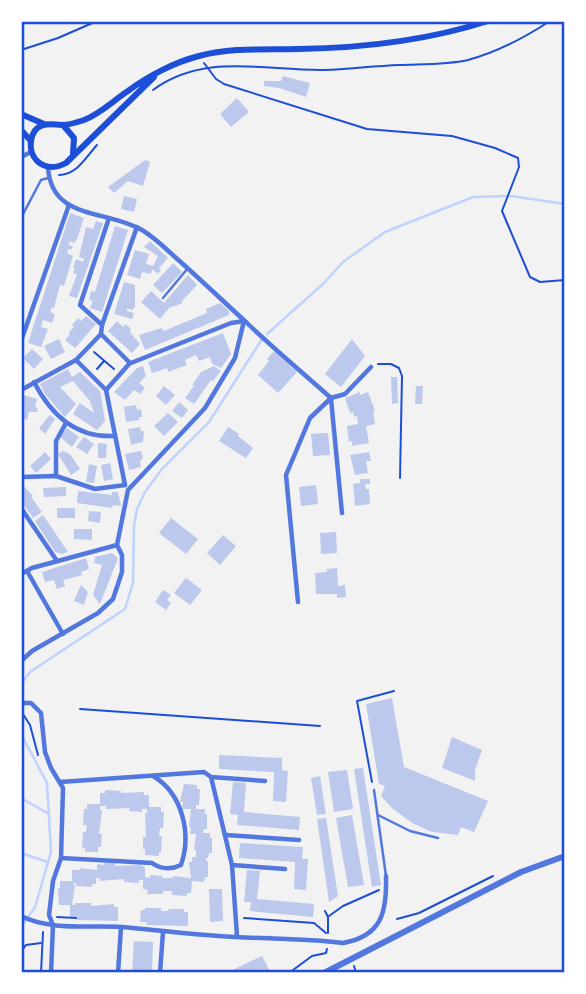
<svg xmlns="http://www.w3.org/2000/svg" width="586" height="994" font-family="'Titillium Web',sans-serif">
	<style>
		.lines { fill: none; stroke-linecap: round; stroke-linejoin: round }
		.stream { stroke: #bfd3fe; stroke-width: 2.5 }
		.building { fill: #bdc9ec }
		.path { stroke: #1d4ed8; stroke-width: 2 }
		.service { stroke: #5277de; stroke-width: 2.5 }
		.minor { stroke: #5277de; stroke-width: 4.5 }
		.tertiary { stroke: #5277de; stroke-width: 6 }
		.secondary { stroke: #1d4ed8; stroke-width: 6 }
		.neatline { fill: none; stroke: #1d4ed8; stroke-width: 2.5 }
	</style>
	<rect width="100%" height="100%" fill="#f2f2f2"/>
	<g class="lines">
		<g class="stream">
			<polyline points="267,334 324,283 343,262 385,232 473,197 511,196 565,204"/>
			<polyline points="21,684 30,672 125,609 133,583 134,526 137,509 145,492 162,469 209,422 262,339"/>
			<polyline points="21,734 47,783 51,852 35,907 21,927"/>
			<polyline points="21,798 49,814"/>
			<polyline points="21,853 48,862"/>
		</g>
	</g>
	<g class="building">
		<polygon points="283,76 310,83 306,97 279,88 264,86 264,81 281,81"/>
		<polygon points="237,98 249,112 231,127 220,114"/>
		<polygon points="145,160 150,162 143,186 128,181 114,193 108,187"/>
		<polygon points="124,196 137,199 134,212 121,209"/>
		<polygon points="70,213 84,218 77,239 74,243 70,241 68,245 73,246 71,250 68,249 67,253 73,256 64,286 60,285 54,308 52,307 50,311 55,315 52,323 43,320 41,327 48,329 41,347 28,343"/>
		<polygon points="96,221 103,223 77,298 69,296 77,274 73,273 75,269 73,268 76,259 83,262 84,259 79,257 86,227 93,229"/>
		<polygon points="115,226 128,230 102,312 90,308 93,301 89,300 91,291 95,292"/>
		<polygon points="150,241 168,258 159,268 161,270 158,274 152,269 151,274 142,272 140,279 127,275 135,250 149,254 146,264 153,266 158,256 144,247"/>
		<polygon points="173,263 182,272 162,293 153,285"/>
		<polygon points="188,275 197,285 181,302 183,303 169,308 160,319 141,302 151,291 164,303"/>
		<polygon points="124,282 135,285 135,307 132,310 127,308 127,311 134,313 132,319 114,314"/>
		<polygon points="220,303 229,311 229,315 145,350 139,335 162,328 164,331 207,313 206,309"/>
		<polygon points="86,316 96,324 75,348 65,340 70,334 69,332 74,327 72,325 78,318 81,321"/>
		<polygon points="117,321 123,327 126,324 131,329 130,332 140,344 132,353 108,331"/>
		<polygon points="223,333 231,354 221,368 212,364 210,357 199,361 196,355 185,360 187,365 168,372 167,368 152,373 148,362"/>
		<polygon points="59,339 65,352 51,359 44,346"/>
		<polygon points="352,339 365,356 341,387 325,374"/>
		<polygon points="32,349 43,359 34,369 23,358"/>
		<polygon points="274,351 297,372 278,393 258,375 269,361 267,359"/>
		<polygon points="143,366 146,376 139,383 145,388 140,394 134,390 125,400 114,392 137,368"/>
		<polygon points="214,366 221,371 213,381 211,380 194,404 185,398 194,386 192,385 201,372"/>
		<polygon points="68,369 72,377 80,372 100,391 105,421 97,430 73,414 80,403 94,413 90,401 73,381 60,387 76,404 65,417 45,394 40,384"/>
		<polygon points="391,377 397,377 398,403 392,404"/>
		<polygon points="164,386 175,395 166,405 156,396"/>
		<polygon points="416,386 423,386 422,404 415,404"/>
		<polygon points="360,392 360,395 368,392 375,411 373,411 375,424 366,426 369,443 352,446 352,441 349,442 347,426 358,424 357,416 354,417 353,412 350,413 345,398"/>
		<polygon points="23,395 37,399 35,407 38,408 37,412 29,412 27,420 21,418"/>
		<polygon points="179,402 188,410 182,418 172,411"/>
		<polygon points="136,405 137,410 141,409 142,417 139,417 139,420 126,422 124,407"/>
		<polygon points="168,413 178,422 164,436 154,426"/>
		<polygon points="50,415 55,419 45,434 39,428"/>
		<polygon points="140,427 141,431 144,431 143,442 131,445 128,429"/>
		<polygon points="228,427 239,434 238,436 253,448 246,458 219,441"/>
		<polygon points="67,428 79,437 72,447 60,437"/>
		<polygon points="328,433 330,455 313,456 311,434"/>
		<polygon points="84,437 94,444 87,454 76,447"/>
		<polygon points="98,443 107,444 106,458 98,458"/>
		<polygon points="63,451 70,454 80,469 71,475 58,454"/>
		<polygon points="141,451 143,459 140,460 141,467 129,470 125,454"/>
		<polygon points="45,452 51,459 36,473 30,466"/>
		<polygon points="369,452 371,461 366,461 368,473 355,475 350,455"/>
		<polygon points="110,463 113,479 104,481 101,465"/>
		<polygon points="89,464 97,466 94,483 86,482"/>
		<polygon points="360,479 370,479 370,484 365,484 366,489 369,489 370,504 355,506 353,484 360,483"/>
		<polygon points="21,483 33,496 31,497 42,512 33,518 21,501"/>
		<polygon points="316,485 318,504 301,506 299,487"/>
		<polygon points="66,487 66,496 44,497 43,488"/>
		<polygon points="78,491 112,495 112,492 118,492 121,506 113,505 112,508 77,503"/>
		<rect x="57" y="508" width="18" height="10"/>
		<polygon points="89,511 101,512 100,523 88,521"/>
		<polygon points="43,515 68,552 62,554 55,552 35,521"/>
		<polygon points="171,518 198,539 186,554 159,533"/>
		<polygon points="74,529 92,529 92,540 74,539"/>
		<polygon points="336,532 337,553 321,554 320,533"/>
		<polygon points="223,535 236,546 220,565 207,553"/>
		<polygon points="112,553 118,558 100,604 93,595 102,565 94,563 95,557"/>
		<polygon points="86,558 89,569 81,572 82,575 63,580 65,586 57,589 54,580 45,582 42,572"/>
		<polygon points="337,568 338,586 345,585 346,597 337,598 337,594 316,594 315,573 327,572 327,569"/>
		<polygon points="186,578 202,590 190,605 174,593"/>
		<polygon points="81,585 88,592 84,605 74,601"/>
		<polygon points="163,590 171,595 167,600 171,603 166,610 155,602"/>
		<polygon points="392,698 404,767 488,801 474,832 461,827 458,835 432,832 412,823 392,808 381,796 385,786 379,784 366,704"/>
		<polygon points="452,737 482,750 475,770 475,781 442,768"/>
		<polygon points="219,755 282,758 282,770 288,771 286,802 273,801 274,772 219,769"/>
		<polygon points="363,768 381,885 372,887 354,769"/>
		<polygon points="347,770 353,809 334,812 328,772"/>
		<polygon points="320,776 326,814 317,815 311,778"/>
		<polygon points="233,782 246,783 244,812 300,817 299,830 237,825 238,815 230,814"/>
		<polygon points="184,784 197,785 197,789 200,789 199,805 196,805 196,809 205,809 205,814 207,814 207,829 204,829 203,833 210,833 210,838 212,838 212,853 209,853 208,858 206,858 206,861 208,861 208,877 205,877 204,882 192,881 191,893 187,893 187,896 172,895 172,891 163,891 163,894 147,894 148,890 143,889 143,880 139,880 139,883 124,882 124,879 99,881 100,878 96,878 96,884 92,884 92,887 76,886 76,883 73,883 75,886 72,905 75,905 75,903 91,903 91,906 114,904 114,907 118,907 118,921 76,920 76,917 70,917 70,905 59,905 58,888 60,888 60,881 72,881 72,870 80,870 80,868 97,870 97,864 104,865 104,863 115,863 115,866 140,865 145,867 145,877 150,878 150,875 162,876 162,878 173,878 173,876 191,878 189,862 192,862 192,857 196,857 196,850 194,850 196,834 190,834 191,827 189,827 191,809 182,809 183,802 180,802"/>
		<polygon points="105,790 121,791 121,793 144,792 144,795 149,795 149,807 161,807 161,812 164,812 163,828 160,828 159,836 162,836 161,852 159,852 159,856 145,855 145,849 143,849 143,837 146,837 145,813 147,813 147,809 142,809 142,812 129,811 130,808 106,809 106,806 100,806 100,810 102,810 99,834 102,834 101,847 98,847 98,852 85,852 85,848 82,848 83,832 86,832 87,825 83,825 84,809 87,809 87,804 100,804 100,793 105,793"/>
		<polygon points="352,815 364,885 348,887 336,818"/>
		<polygon points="326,818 338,896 329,902 317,819"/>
		<polygon points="240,843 303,847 302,859 308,859 306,890 294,889 295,862 239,858"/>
		<polygon points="247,870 260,871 257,899 314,904 313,917 250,911 251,902 244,902"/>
		<polygon points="209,889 222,889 223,921 210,922"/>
		<polygon points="145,908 161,908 161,911 168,911 169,909 184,909 184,912 188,912 188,926 146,925 147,922 140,922 141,910 145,910"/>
		<polygon points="134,941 153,942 152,973 132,973"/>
		<polygon points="262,956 271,973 226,973"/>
	</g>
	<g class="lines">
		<g class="path">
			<polyline points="21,50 58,38 97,21"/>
			<polyline points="204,63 216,79 224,84 367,129 452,136 495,148 518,158 519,167 502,211 530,277 540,282 565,280"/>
			<path d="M153,90C205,52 265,71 324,70C349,69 374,66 399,65C422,64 446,65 468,60C498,52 524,38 550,21"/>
			<path d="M59,175C77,175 86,157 97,145"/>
			<polyline points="94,352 114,369"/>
			<polyline points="378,364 391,364 399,368 402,376 400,478"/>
			<polyline points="97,369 104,361"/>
			<polyline points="80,709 320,726"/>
			<polyline points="21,711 30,725 38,755"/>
			<polyline points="372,782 357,701 394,691"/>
			<polyline points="325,911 328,917 328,933"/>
			<polyline points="329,916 343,906 379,890"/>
			<polyline points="57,917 76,918"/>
			<polyline points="244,918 314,923 326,933"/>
			<polyline points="397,919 419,913 493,876"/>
			<polyline points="21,951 26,945 41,943"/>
			<polyline points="354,966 356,973"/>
			<polyline points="41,973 43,932"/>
			<polyline points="289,973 312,956 326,953 327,949"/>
		</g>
		<g class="service">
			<polyline points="21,218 41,180 48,178"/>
			<polyline points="163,298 188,268"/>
			<polyline points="374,790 386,876"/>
			<polyline points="378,815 410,831 438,838"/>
		</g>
		<g class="minor">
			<polyline points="21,157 31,152"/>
			<path d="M48,167C51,221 107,209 142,230C154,237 165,248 175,257C200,279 223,301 247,323C274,349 303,373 331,398"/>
			<polyline points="102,325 80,305 109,218"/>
			<polyline points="101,334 102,325 137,227"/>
			<polyline points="21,341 69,205"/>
			<polyline points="131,363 231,323 244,321"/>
			<path d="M34,382C51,415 76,438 114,436"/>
			<polyline points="21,390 76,360 101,334 130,363 106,390 76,360"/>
			<polyline points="106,390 125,485"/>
			<polyline points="331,399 342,513"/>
			<polyline points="56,476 56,441 66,423"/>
			<polyline points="21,477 56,476 95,489 125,485"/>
			<polyline points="21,508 57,561"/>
			<polyline points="27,571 63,634"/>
			<polyline points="21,574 32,568 117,545"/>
			<polyline points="298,602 286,475 310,418 331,398 345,394 371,367"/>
			<polyline points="21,661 32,651 98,613 113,599 122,572 122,555 117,545 128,490 205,408 235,358 244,321"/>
			<polyline points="21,703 31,703 41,713 45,752 51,768 63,788 61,858 53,881 49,915 53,925 51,973"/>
			<polyline points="211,777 232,865 237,936"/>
			<polyline points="60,782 204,772 211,777 265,781"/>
			<polyline points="226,835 299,840"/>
			<path d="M61,858L152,863C160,869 171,870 181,865C192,833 182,793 153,776"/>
			<polyline points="232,865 285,869"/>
			<path d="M21,916C51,931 89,925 122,927C154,930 186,934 219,936C260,939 301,938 343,943C382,936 387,912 386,876"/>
			<polyline points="118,973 121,927"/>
			<polyline points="160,973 163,932"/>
		</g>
		<polyline class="tertiary" points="324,973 521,872 565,856"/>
		<g class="secondary">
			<path d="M154,77L66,163C57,168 46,169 37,161C32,156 30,148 31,141C34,121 49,124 63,125C69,125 78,122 84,120C100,114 114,100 128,91C148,76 175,62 199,56C232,47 266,50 299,49C364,48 426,41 488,21"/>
			<polyline points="21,114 44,124"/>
			<polyline points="63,125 74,138 73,153"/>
			<polyline points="21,130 31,141"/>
		</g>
	</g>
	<rect width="586" height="994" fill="none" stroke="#ffffff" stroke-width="46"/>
	<rect x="23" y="23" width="540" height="948" class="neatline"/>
</svg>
